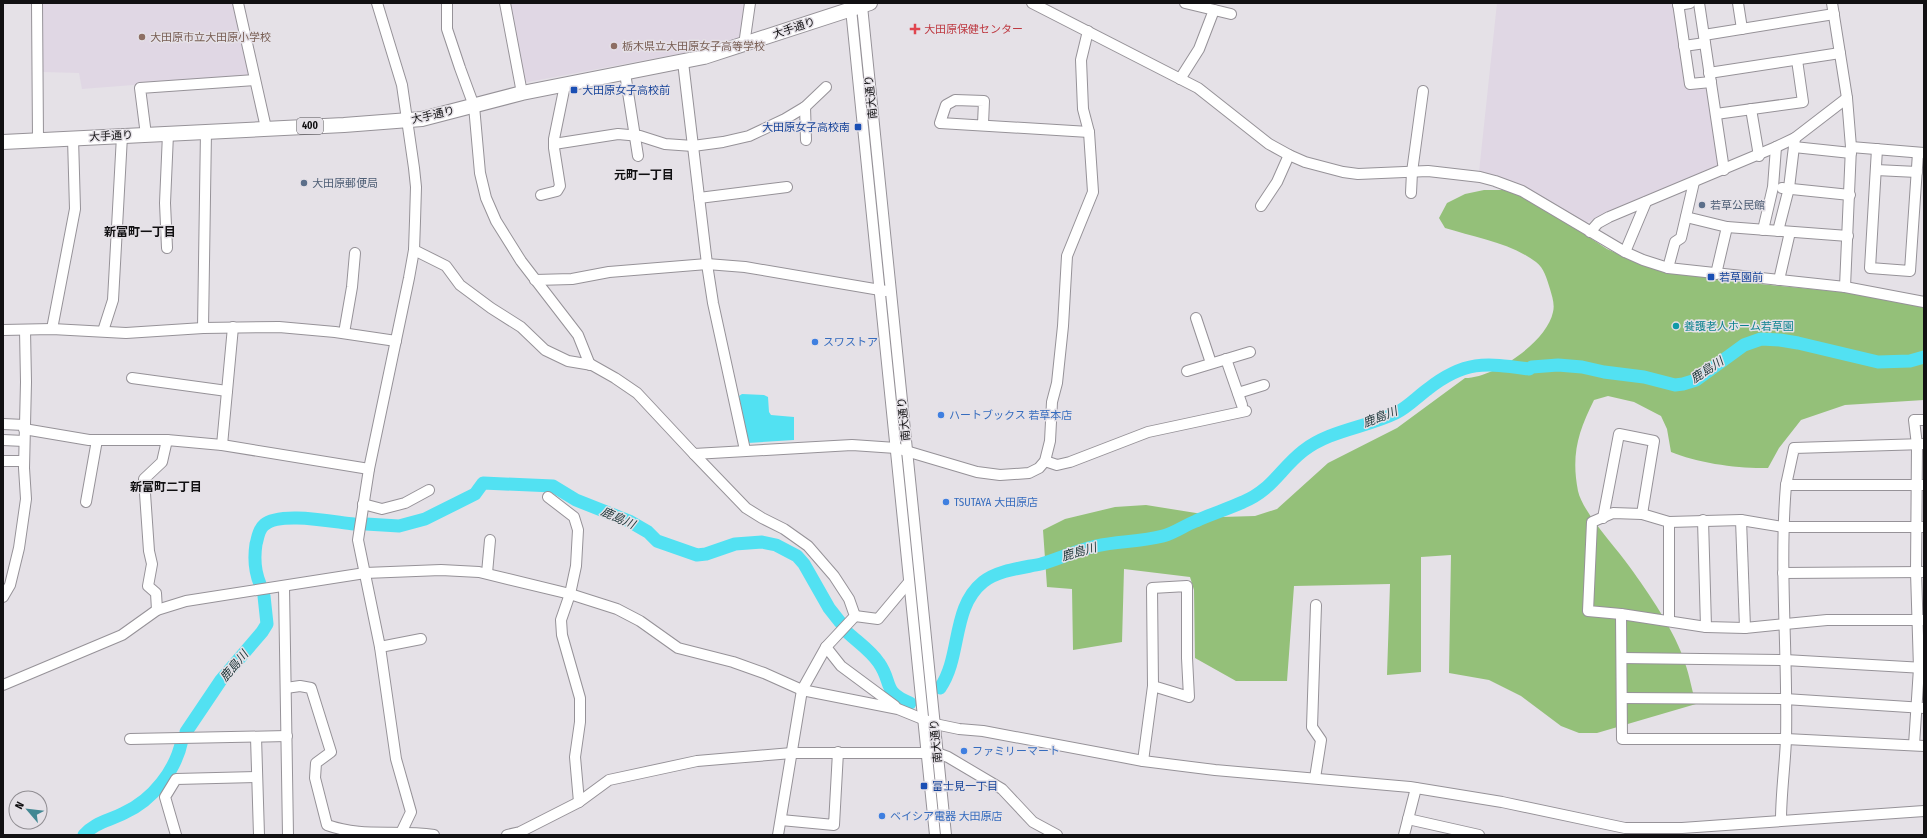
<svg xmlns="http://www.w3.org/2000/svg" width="1927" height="838" font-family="'Fira Sans Condensed','Noto Sans JP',sans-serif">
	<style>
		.built { fill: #e0d7e4 }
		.green { fill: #94c079 }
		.water { fill: #52e1f2 }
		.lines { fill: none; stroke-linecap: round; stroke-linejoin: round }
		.river { stroke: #52e1f2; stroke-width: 13 }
		.minor-casing { stroke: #969298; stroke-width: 12 }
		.highway-casing { stroke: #969298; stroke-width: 16 }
		.minor { stroke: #fff; stroke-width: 10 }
		.highway { stroke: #fff; stroke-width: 14 }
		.health-dot { fill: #e0444e; stroke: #e5e1e7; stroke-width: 1.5 }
		.education-dot { fill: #8d6e63; stroke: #e5e1e7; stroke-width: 1.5 }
		.transit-dot { fill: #1a4fb4; stroke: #e5e1e7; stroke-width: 1.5 }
		.service-dot { fill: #5c6f8a; stroke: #e5e1e7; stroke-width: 1.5 }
		.culture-dot { fill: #0f9aa8; stroke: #e5e1e7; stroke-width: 1.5 }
		.shop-dot { fill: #3f7fe0; stroke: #e5e1e7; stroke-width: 1.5 }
		.labels { text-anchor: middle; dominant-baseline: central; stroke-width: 3; stroke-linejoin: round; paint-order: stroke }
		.shield { fill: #e5e1e7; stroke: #514f52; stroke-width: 1 }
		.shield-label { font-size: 10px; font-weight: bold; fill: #111012 }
		.street-label { font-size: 11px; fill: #111012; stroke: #e5e1e7 }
		.health-label { font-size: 11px; fill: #be3a42; stroke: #e5e1e7; text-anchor: start }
		.education-label { font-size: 11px; fill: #785e54; stroke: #e5e1e7; text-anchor: start }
		.transit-label { font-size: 11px; fill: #164399; stroke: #e5e1e7; text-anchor: start }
		.service-label { font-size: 11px; fill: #4e5e75; stroke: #e5e1e7; text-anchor: start }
		.culture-label { font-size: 11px; fill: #0d838f; stroke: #e5e1e7; text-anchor: start }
		.shop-label { font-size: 11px; fill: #366cbe; stroke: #e5e1e7; text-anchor: start }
		.neighbourhood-label { font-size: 12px; font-weight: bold; fill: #111012; stroke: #e5e1e7 }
		.water-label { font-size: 12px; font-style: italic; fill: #233b3e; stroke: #e5e1e7 }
	</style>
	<rect width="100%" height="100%" fill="#e5e1e7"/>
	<g class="built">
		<polygon points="42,3 233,3 249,76 82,89 79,73 42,72"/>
		<polygon points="509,3 745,3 740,38 683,53 523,83"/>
		<polygon points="1497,3 1675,3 1687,87 1706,86 1719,166 1597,217 1585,224 1518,184 1479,172"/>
	</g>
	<path class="green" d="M1484,190H1509L1525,195L1607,249L1632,260L1683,274L1760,284L1924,300V400L1845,405L1801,420L1779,448L1768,468C1740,469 1697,463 1671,452L1667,429L1661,416L1634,402L1608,396L1594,400C1578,432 1571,455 1578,491C1583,513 1615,546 1629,566C1648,592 1676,633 1685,663C1690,677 1692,691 1696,704L1597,733H1579L1561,726L1521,696L1489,680L1449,673L1451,555L1421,557V672L1387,675L1390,584L1294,586L1287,681H1236L1195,658L1194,590L1190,577L1124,569L1122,642L1073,650L1072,589L1047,587L1043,530L1065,519L1115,507L1146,505L1221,517L1255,516L1277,509L1328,463L1397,428L1465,378C1494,378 1547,342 1553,312C1555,304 1552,296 1550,289C1547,279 1544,268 1536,262C1511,243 1474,237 1445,228L1439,218L1447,203L1465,194Z"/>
	<polygon class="water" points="742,394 764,395 768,397 769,412 771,415 794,417 794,440 748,443 739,396"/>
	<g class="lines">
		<g class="river">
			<polyline points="366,524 399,526 425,519 475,494 483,483 553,486 576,500 629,521 648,532 657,541 697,555 706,554 735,544 762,542 776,545 797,556 804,564 829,608 840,622"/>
			<path d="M260,584C255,572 254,557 256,544C258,538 258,530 264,525C280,511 333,522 354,524"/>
			<path d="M848,633C859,643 871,651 879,663C893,683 882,692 910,703"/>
			<path d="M940,688C962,656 951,608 983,582C998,570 1022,568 1041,564C1059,559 1077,550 1096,546C1118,541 1140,542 1163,536C1175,533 1185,525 1196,521C1211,514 1228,509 1243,502C1272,490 1280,469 1303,451C1330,430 1365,428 1396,413C1408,407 1417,397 1428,389C1465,360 1485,363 1529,369L1532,367L1558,365L1582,367L1604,372L1644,377L1675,385L1683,384L1696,380L1744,345L1761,339L1780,340L1798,343L1878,362L1910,361L1924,357"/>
			<polyline points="186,732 221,680 262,632 267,624 264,596"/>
			<path d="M84,835C95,822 109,821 124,813C153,800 176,770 182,740"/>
		</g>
		<g class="minor-casing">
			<g id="minor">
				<polyline points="37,3 38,139"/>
				<polyline points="238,3 266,128"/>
				<polyline points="377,3 402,85 414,168 416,187 415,221 414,250 409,278 369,469 358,540 380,647 396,759 411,812 400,835"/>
				<polyline points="447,3 447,29 460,68 474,106 480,173 486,198 496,221 521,261 578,335 590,365"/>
				<polyline points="505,3 522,93"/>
				<polyline points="1032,3 1198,88 1269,144 1289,155 1305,162 1343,172 1358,174 1428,171 1480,177 1495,181 1522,191 1625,252 1643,260 1668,268 1845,287 1924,302"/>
				<polyline points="1185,3 1231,14"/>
				<polyline points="1678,3 1690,84 1711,82"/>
				<polyline points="1699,3 1724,170"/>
				<polyline points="1738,3 1742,29"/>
				<polyline points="1832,3 1847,98 1851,147 1845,287"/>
				<polyline points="1678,5 1690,3"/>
				<polyline points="862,6 946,835"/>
				<polyline points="851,9 935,835"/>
				<polyline points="1704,35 1834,14"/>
				<polyline points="744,45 750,3"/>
				<polyline points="1684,46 1705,43"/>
				<polyline points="683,62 707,264 713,303 745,450"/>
				<polyline points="625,73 638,156"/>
				<polyline points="1709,73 1840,53"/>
				<polyline points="1180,79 1199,49 1214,10"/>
				<polyline points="805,107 806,140"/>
				<polyline points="1751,109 1759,156"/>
				<polyline points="1716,114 1803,102 1797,60"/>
				<polyline points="983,124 984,101 955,100 946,105 940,123 1089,132"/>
				<polyline points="146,135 140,88 255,80"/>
				<polyline points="554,144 618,134 640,136 665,144 693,146 723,142 749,136 785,119 805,107 826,87"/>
				<polyline points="1794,147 1851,153"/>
				<polyline points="1851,147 1924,153"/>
				<polyline points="1877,149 1870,268 1910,271 1918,153"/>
				<polyline points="1876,170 1917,172"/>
				<polyline points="1782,188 1850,195"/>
				<polyline points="1411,193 1412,172 1423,91"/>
				<polyline points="541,195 557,191 560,186 554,148 554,139 565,85"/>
				<polyline points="699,198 787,187"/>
				<polyline points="1261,206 1277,182 1289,155"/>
				<polyline points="1686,217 1727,227 1848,236"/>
				<polyline points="1763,230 1773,187 1776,147"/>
				<polyline points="1778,231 1789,188 1795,138"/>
				<polyline points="1590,232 1598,223 1609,217 1776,147 1795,138 1847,98"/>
				<polyline points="167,248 165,203 168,134"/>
				<polyline points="414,250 446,266 460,285 491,308 521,327 545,350 568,361 592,365 615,378 637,393 694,454 852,445 896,448 977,472 1000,475 1029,473 1039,468 1045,461 1050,441 1052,402 1057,383 1063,326 1067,256 1093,192 1089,132 1083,109 1081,60 1088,31"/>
				<polyline points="1625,252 1646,202"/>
				<polyline points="1668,268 1675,242 1681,238 1694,182"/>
				<polyline points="1716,274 1727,227"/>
				<polyline points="535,280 572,279 609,272 707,264 745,267 886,291"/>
				<polyline points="1779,280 1790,232"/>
				<polyline points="1196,318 1211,363"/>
				<polyline points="203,328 206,131"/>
				<polyline points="52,329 75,209 73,138"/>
				<polyline points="3,330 52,329 126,333 203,328 279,327 335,332 396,341"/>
				<polyline points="103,331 113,300 122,136"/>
				<polyline points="344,333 352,287 355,253"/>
				<polyline points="1226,359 1242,405"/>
				<polyline points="1187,371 1250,352"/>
				<polyline points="132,378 227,391"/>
				<polyline points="1238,393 1264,385"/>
				<polyline points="3,424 24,425"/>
				<polyline points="24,429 89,440 167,440"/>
				<polyline points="3,440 24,441"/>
				<polyline points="222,445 233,327"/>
				<polyline points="694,454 746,508 762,518 784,529 808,546 834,576 849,599 855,616 826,647 802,690 778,835"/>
				<polyline points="3,461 24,461"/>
				<polyline points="1045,461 1057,465 1070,462 1148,432 1246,411"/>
				<polyline points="1786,485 1794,448 1924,444"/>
				<polyline points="548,497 574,517 578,530 576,566 570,594 561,620 562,635 580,698 580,722 575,757 579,802"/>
				<polyline points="86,502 97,440"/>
				<polyline points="363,504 382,509 405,503 429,490"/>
				<polyline points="1603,518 1619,434 1654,441 1642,514"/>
				<polyline points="1703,520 1706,627"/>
				<polyline points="1741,520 1745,628"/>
				<polyline points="1924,527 1783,527 1741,520 1669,522 1642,514 1613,513 1592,522 1588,611 1621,614 1706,627 1745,628 1827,620 1924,620"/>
				<polyline points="487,573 490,540"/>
				<polyline points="1783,573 1924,572"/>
				<polygon points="1187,586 1187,658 1189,697 1153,686 1152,588"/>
				<polyline points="284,587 288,835"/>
				<polyline points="3,597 10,585 19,548 26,499 24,468 26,382 25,330"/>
				<polyline points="157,610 156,593 148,586 152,564 149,551 144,479 162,462 167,440 222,445 369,469"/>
				<polyline points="1621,614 1622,739 1786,739 1924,746"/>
				<polyline points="855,616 878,619 909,582"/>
				<polyline points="1669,621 1669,522"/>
				<polyline points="380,647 421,639"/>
				<polyline points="826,647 841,666 895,706"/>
				<polyline points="1622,658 1785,660 1924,668"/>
				<polyline points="3,685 122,635 157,610 186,601 365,573 441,570 479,572 570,594 617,609 640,621 678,648 733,662 764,673 802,690 898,709 935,724 959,729 983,731 1143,761 1215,770 1410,787 1502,802 1625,828 1682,828 1924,811"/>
				<path d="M286,688L300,686L311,688L331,752L316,763L315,778L327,825C363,838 396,829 434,835"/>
				<polyline points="1622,698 1785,699 1924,708"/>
				<polyline points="256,737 259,835"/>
				<polyline points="130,739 287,736"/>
				<polyline points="1914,745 1919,668 1916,572 1917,445 1914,420 1924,420"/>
				<polyline points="1143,761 1153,686"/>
				<polyline points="1315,778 1321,740 1312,727 1316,605"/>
				<polyline points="1408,819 1479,835"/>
				<polyline points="781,820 834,825 838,752"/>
				<path d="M1781,820C1781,793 1785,766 1786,739C1788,654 1779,569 1786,485H1924"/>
				<polyline points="176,835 165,797 176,779 257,777"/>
				<polyline points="507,835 520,832 579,802 609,780 697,761 792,753 937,753 948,757 1002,789 1033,822 1057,835"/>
				<polyline points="1404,835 1416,788"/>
			</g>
		</g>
		<g class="highway-casing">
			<polyline id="highway" points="3,142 344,125 422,119 522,93 704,57 870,3"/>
		</g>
		<use href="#minor" class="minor"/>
		<use href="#highway" class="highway"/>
	</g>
	<path class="health-dot" d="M913 23h4v4h4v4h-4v4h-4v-4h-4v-4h4z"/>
	<g class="education-dot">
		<circle cx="142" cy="37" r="4"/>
		<circle cx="614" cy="46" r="4"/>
	</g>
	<g class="transit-dot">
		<rect x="570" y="86" width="8" height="8" rx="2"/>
		<rect x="854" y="123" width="8" height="8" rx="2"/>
		<rect x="1707" y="273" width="8" height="8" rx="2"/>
		<rect x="920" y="782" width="8" height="8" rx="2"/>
	</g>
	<g class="service-dot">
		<circle cx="304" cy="183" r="4"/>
		<circle cx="1702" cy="205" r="4"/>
	</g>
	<circle class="culture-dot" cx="1676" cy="326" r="4"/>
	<g class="shop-dot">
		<circle cx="815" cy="342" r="4"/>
		<circle cx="941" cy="415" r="4"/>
		<circle cx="946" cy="502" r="4"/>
		<circle cx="964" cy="751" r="4"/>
		<circle cx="882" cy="816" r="4"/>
	</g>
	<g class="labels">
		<rect class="shield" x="297" y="118" width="26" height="16" rx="3"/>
		<g class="shield-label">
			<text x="310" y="126">400</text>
		</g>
		<g class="street-label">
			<text transform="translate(794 28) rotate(-18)">大手通り</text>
			<text transform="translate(871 97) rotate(-96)">南大通り</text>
			<text transform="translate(433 115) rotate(-13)">大手通り</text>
			<text transform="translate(111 136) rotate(-3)">大手通り</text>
			<text transform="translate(904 419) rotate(-96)">南大通り</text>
			<text transform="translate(936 741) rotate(-95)">南大通り</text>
		</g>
		<g class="health-label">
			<text x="924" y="29">大田原保健センター</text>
		</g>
		<g class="education-label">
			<text x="150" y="37">大田原市立大田原小学校</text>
			<text x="622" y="46">栃木県立大田原女子高等学校</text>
		</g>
		<g class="transit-label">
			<text x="582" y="90">大田原女子高校前</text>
			<text x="850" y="127" text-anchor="end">大田原女子高校南</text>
			<text x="1719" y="277">若草園前</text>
			<text x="932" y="786">富士見一丁目</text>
		</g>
		<g class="service-label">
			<text x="312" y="183">大田原郵便局</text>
			<text x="1710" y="205">若草公民館</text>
		</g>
		<g class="culture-label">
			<text x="1684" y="326">養護老人ホーム若草園</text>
		</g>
		<g class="shop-label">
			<text x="823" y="342">スワストア</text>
			<text x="949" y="415">ハートブックス 若草本店</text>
			<text x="954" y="502">TSUTAYA 大田原店</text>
			<text x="972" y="751">ファミリーマート</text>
			<text x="890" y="816">ベイシア電器 大田原店</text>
		</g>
		<g class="neighbourhood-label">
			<text x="644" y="175">元町一丁目</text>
			<text x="140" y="232">新富町一丁目</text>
			<text x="166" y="487">新富町二丁目</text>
		</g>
		<g class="water-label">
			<text transform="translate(1707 370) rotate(-33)">鹿島川</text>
			<text transform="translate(1380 417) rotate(-21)">鹿島川</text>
			<text transform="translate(618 518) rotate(24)">鹿島川</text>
			<text transform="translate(1079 552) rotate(-16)">鹿島川</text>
			<text transform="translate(234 666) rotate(-50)">鹿島川</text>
		</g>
	</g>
	<rect width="1927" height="838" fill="none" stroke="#111012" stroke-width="8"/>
	<g transform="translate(28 810) rotate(298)"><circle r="19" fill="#e5e1e7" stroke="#908d92"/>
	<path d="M0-3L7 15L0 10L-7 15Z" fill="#428893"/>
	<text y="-6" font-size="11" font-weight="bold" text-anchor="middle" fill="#111012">N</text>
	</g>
</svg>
